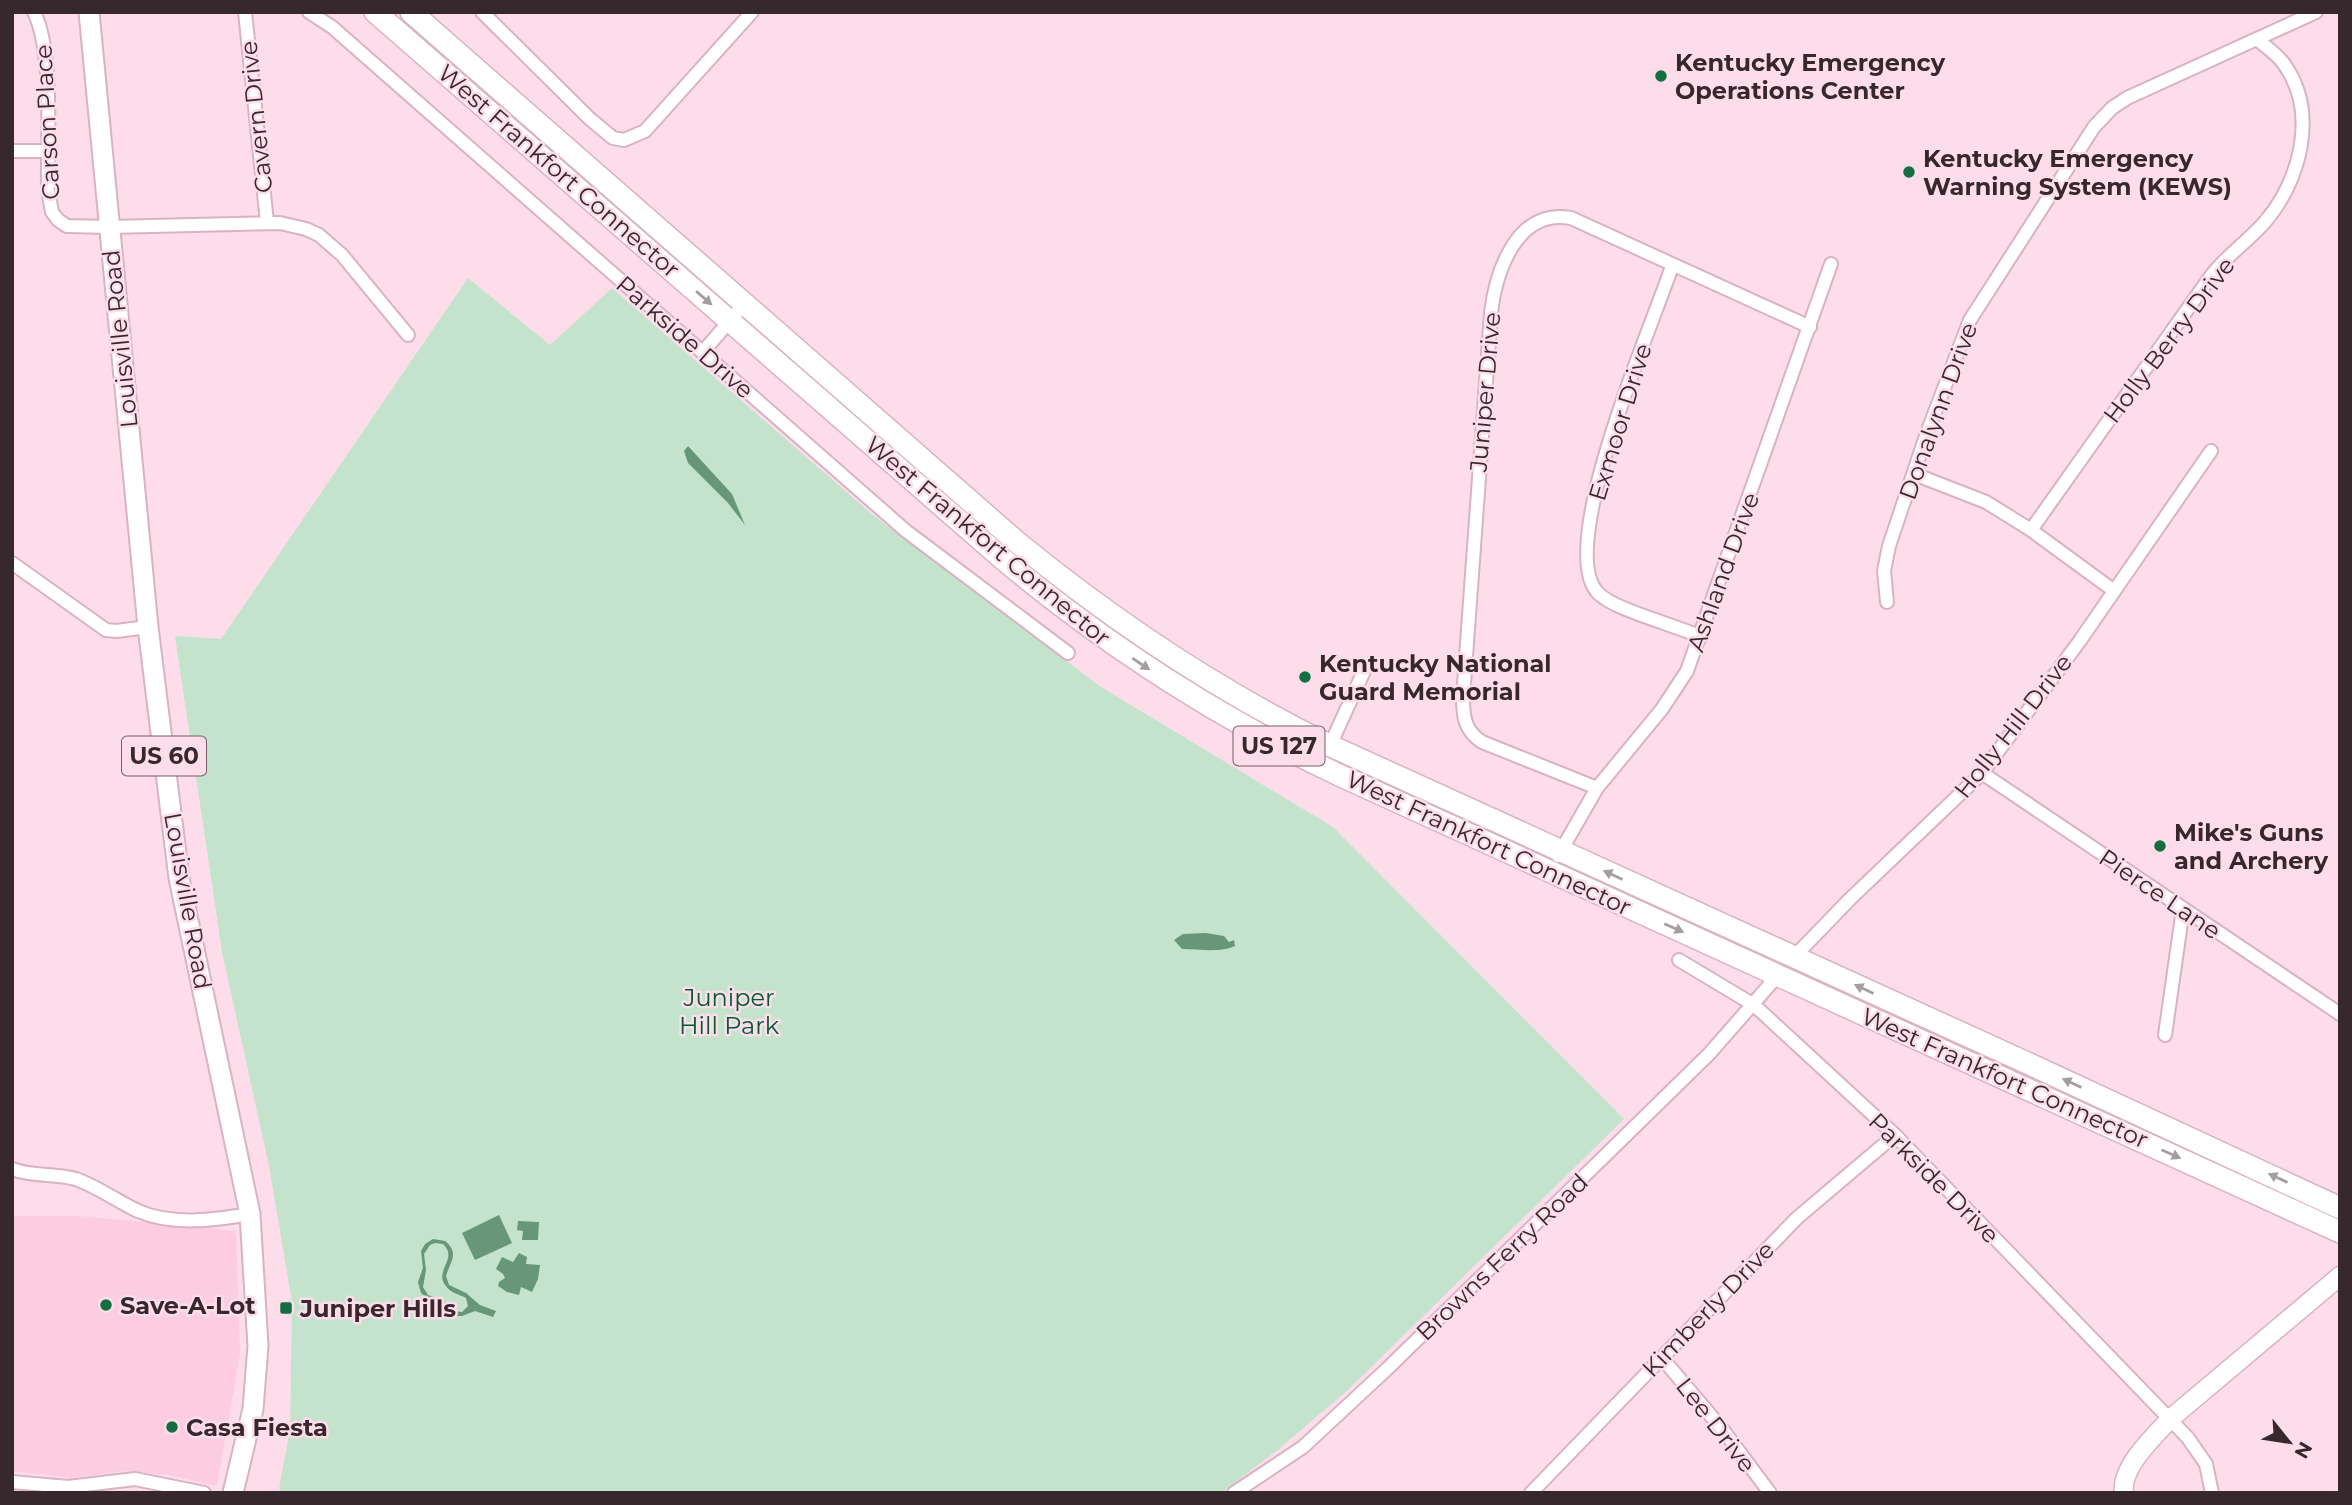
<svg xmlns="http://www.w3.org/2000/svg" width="2352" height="1505" font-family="Montserrat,sans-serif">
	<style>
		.built { fill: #fccde1 }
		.green { fill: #c4e3cd }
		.water { fill: #679678; fill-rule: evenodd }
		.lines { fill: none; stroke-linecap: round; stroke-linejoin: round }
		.minor-casing { stroke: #d9b2c3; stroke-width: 16 }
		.secondary-casing { stroke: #d9b2c3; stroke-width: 21 }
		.primary-casing { stroke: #d9b2c3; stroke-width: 23 }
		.trunk-casing { stroke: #d9b2c3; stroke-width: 24 }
		.minor { stroke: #fff; stroke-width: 12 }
		.secondary { stroke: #fff; stroke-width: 18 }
		.primary { stroke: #fff; stroke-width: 19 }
		.trunk { stroke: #fff; stroke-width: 21 }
		.oneway { fill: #a59ea1 }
		.poi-dot { fill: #156e41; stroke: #fdddea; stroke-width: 2.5 }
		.labels { text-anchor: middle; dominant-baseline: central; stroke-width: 5; stroke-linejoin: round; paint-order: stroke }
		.shield { fill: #fdddea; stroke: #725e66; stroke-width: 2 }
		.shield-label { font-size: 23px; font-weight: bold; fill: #37282e }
		.poi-label { font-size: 24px; font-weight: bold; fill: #37282e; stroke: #fdddea; text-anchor: start }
		.street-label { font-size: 24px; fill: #37282e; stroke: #fdddea }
		.park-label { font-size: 24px; fill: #015831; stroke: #fdddea }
	</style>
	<rect width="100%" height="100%" fill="#fdddea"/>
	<polygon class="built" points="12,1216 80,1216 236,1231 240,1353 217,1486 169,1475 124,1471 71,1478 12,1471"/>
	<polygon class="green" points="468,278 550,345 612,288 873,515 1101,687 1333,827 1624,1119 1348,1390 1279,1449 1221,1493 284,1493 279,1489 290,1428 292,1302 269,1166 222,952 175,636 221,639"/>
	<g class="water">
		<polygon points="688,446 732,494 745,525 728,503 688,463 684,451"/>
		<path d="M1206,933L1224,936L1229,942L1234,940L1235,946C1220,953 1199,949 1182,949L1174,940L1183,934Z"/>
		<polygon points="499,1215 512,1243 475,1260 462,1233"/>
		<polygon points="518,1221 539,1222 538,1240 522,1240 523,1231 517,1230"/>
		<path d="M433,1239L445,1241C460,1253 450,1262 446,1276L449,1285L466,1293L480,1305L496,1311L493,1317L475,1311L462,1316H453L441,1304L428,1299L421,1293L418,1282L423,1268L421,1251L425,1244ZM435,1243L443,1244C459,1259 433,1271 446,1286C450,1293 459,1294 466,1298L468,1306L462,1312L453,1311L442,1300L428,1295L423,1287L426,1270L424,1254L430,1245Z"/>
		<polygon points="519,1253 527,1257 526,1264 540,1265 538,1279 532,1292 521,1287 519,1295 507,1292 498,1286 499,1282 505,1278 503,1274 496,1269 502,1257 513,1262"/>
	</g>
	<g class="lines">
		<g class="minor-casing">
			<g id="minor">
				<path d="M34,12C54,52 47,143 48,190L52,212L58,220L67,226L109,227L280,223L306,229L319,235L342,255L408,335"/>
				<polyline points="245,12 267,222"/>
				<polyline points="309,12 332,27 906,531 1068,653"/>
				<polyline points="482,12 590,119 613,138 624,140 645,131 752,12"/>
				<polyline points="12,151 47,151"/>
				<path d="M1672,266C1654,322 1554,548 1598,593C1614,610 1676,625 1701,637"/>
				<polyline points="703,352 744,304"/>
				<polyline points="1914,474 1986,502 2031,530 2113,590"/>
				<path d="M2031,530L2211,276C2226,256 2247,242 2264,223C2300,182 2319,113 2284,64C2277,54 2266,47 2257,39"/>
				<polyline points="12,563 106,630 116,631 148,627"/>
				<polyline points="1887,602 1884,571 1889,546 1927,433 1970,320 2094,127 2112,108 2127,98 2316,12"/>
				<polyline points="1328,750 1364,671"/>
				<polyline points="1982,773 2340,1014"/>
				<path d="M1597,788L1482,742C1465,731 1463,717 1463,698L1491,313C1496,271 1517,208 1571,218L1810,327"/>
				<polyline points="1558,856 1597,788 1662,709 1687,671 1831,264"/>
				<polyline points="1792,959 1850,899 1982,773 2079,642 2211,451"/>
				<polyline points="1679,960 1754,1005 1895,1135 2188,1438 2206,1464 2212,1493"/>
				<polyline points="2165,1035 2183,909"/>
				<path d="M12,1169C32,1177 55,1173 76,1179C98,1187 117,1201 138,1211C173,1226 214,1220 250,1214"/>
				<polyline points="1662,1358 1723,1430 1770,1493"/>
				<polyline points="12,1482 68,1487 135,1479 204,1493"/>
				<polyline points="1234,1493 1303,1447 1387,1369 1709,1054 1780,973"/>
				<polyline points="1531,1493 1797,1218 1895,1135"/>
			</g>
		</g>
		<g class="secondary-casing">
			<path id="secondary" d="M2124,1493C2120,1468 2154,1436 2170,1419L2340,1276"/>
		</g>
		<g class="primary-casing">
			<polyline id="primary" points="89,12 148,627 179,878 250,1214 258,1346 253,1409 233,1493"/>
		</g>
		<g class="trunk-casing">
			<g id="trunk">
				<path d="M375,12L1004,560C1107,646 1217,717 1339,775L2340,1232"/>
				<path d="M411,12L1018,543C1115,622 1218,691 1331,746L2036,1067L2340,1208"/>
			</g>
		</g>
		<use href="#minor" class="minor"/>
		<use href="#secondary" class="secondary"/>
		<use href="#primary" class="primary"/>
		<use href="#trunk" class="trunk"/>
	</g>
	<defs><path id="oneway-solid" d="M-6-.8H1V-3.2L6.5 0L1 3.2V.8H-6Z" transform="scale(1.75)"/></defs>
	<g class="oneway">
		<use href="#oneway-solid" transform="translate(704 298) rotate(41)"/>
		<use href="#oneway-solid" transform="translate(1141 664) rotate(34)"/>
		<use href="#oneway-solid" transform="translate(1613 875) rotate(-155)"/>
		<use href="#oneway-solid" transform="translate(1674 928) rotate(24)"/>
		<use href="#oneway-solid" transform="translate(1864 989) rotate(-155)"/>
		<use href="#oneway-solid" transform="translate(2072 1083) rotate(-155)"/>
		<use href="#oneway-solid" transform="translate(2171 1154) rotate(24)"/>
		<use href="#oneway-solid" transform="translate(2278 1178) rotate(-155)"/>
	</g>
	<g class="poi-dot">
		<circle cx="1661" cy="76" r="7"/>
		<circle cx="1909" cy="172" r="7"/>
		<circle cx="1305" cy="677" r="7"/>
		<circle cx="2160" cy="846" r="7"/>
		<circle cx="106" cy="1305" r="7"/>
		<rect x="279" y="1301" width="14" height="14" rx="3.5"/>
		<circle cx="172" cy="1427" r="7"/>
	</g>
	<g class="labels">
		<g class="shield">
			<rect x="1233.5" y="726.5" width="91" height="39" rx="5"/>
			<rect x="122" y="736.5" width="84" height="39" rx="5"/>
		</g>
		<g class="shield-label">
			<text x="1279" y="746">US 127</text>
			<text x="164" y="756">US 60</text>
		</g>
		<g class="poi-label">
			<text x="1675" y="62">Kentucky Emergency<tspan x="1675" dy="28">Operations Center</tspan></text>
			<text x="1923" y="158">Kentucky Emergency<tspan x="1923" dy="28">Warning System (KEWS)</tspan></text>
			<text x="1319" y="663">Kentucky National<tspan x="1319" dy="28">Guard Memorial</tspan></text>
			<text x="2174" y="832">Mike's Guns<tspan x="2174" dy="28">and Archery</tspan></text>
			<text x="120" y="1305">Save-A-Lot</text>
			<text x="300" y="1308">Juniper Hills</text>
			<text x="186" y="1427">Casa Fiesta</text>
		</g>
		<g class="street-label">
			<text transform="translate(256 117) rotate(-96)">Cavern Drive</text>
			<text transform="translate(47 122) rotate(-93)">Carson Place</text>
			<text transform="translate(559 171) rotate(41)">West Frankfort Connector</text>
			<text transform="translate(685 337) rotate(41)">Parkside Drive</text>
			<text transform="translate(120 339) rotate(-96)">Louisville Road</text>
			<text transform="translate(2169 340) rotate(-53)">Holly Berry Drive</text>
			<text transform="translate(1485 392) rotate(-85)">Juniper Drive</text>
			<text transform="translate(1938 411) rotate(-70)">Donalynn Drive</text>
			<text transform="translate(1620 422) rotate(-73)">Exmoor Drive</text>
			<text transform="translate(988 541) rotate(40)">West Frankfort Connector</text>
			<text transform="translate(1723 572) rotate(-70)">Ashland Drive</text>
			<text transform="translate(2013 726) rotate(-52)">Holly Hill Drive</text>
			<text transform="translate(1489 843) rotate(25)">West Frankfort Connector</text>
			<text transform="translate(2160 894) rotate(34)">Pierce Lane</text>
			<text transform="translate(188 901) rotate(80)">Louisville Road</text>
			<text transform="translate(2005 1078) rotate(24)">West Frankfort Connector</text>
			<text transform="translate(1934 1178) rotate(45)">Parkside Drive</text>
			<text transform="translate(1502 1257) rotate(-44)">Browns Ferry Road</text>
			<text transform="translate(1708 1309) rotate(-46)">Kimberly Drive</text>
			<text transform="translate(1716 1425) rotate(52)">Lee Drive</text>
		</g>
		<g class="park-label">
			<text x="729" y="997">Juniper<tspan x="729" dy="28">Hill Park</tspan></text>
		</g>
	</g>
	<rect width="2352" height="1505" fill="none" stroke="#37282e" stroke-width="28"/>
	<g transform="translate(2289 1442) rotate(120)" stroke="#fdddea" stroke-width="5" paint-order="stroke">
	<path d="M0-5L12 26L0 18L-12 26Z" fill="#37282e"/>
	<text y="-10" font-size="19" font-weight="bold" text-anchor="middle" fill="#37282e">N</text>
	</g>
</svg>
